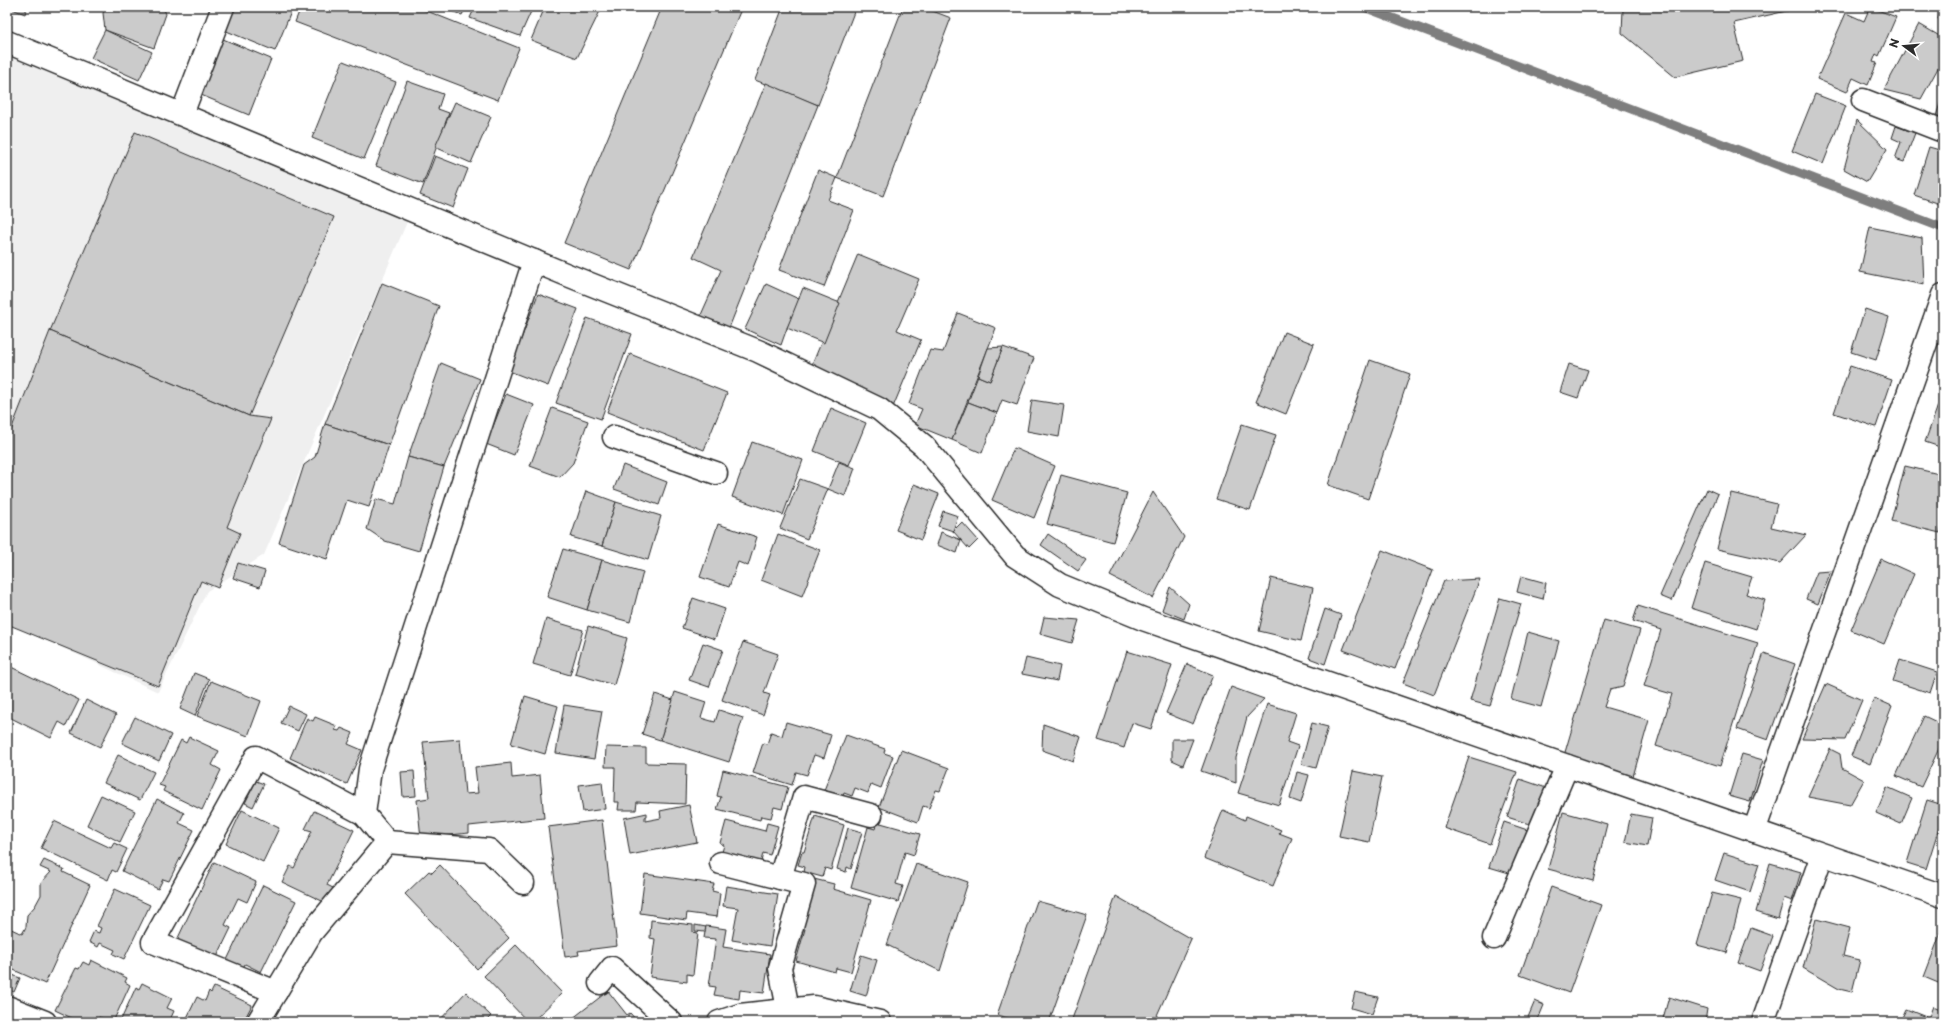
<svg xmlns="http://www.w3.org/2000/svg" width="1950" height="1029" font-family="'Playpen Sans',sans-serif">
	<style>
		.built { fill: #efefef }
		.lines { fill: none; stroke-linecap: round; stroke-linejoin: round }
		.stream { stroke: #7e7e7e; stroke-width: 9 }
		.building { fill: #cbcbcb; stroke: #2b2b2b }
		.street-casing { stroke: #2b2b2b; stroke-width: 25 }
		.secondary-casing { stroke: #2b2b2b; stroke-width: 25 }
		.street { stroke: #fff; stroke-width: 22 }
		.secondary { stroke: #fff; stroke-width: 22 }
	</style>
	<rect width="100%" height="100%" fill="#fff"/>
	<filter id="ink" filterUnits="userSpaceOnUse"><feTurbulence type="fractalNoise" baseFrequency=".025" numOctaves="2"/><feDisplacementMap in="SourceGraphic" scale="8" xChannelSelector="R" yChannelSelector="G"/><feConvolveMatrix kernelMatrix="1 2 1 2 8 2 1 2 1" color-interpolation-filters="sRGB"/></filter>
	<g filter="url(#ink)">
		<polygon class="built" points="7,52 410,215 264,555 207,591 158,692 7,622"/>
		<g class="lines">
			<polyline class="stream" points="1364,7 1943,228"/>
		</g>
		<g class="building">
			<polygon points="7,7 27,7 25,14"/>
			<polygon points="106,7 163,7 166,14 154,48 105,30 103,13"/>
			<polygon points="234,7 293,7 275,51 224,30"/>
			<polygon points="301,7 417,7 519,48 498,100 295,22"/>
			<polygon points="440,7 466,7 462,15"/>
			<polygon points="475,7 533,7 520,36 470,18"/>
			<polygon points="545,7 602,7 577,58 531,40"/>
			<polygon points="662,7 742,7 631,270 564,243"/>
			<polygon points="783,7 856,7 818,105 755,80"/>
			<polygon points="903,7 922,7 951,18 883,196 837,178"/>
			<polygon points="1629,7 1804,7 1734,23 1743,61 1675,77 1622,33 1623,9"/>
			<polygon points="1870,7 1896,17 1879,56 1876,54 1873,62 1877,63 1868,85 1853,78 1847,92 1817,79 1846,13 1864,21"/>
			<polygon points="1942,7 1943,7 1943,21 1938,19"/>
			<polygon points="1919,24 1943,38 1943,59 1921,99 1884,90"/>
			<polygon points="105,30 152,52 139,80 91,58"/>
			<polygon points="223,39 271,59 249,115 201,95"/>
			<polygon points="343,61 396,82 364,159 312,138"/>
			<polygon points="407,81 443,94 438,109 449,113 423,184 376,166"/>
			<polygon points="766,83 818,105 725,338 696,326 721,270 693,257"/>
			<polygon points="1815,94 1846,106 1823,164 1792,151"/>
			<polygon points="1943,94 1943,118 1936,116"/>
			<polygon points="455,102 491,117 471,163 435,147"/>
			<polygon points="1857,120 1887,149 1867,182 1844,169"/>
			<polygon points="1896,126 1915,133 1904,162 1895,159 1901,142 1892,138"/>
			<polygon points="135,132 334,217 249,416 50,331"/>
			<polygon points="1929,147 1943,151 1943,205 1914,195"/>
			<polygon points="435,156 468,169 453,208 420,195"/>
			<polygon points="818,170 837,178 828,200 854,210 824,287 779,270"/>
			<polygon points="1870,227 1922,238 1924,285 1860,272"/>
			<polygon points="858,254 919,279 897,330 921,340 893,407 809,372"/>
			<polygon points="382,283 439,306 389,445 325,424"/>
			<polygon points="766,284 801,300 787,328 781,345 745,329"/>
			<polygon points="803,288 840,303 824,343 787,328"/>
			<polygon points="538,294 578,309 548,386 509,371"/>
			<polygon points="1865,309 1889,317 1876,360 1851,352"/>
			<polygon points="958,313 996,328 952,440 915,425 922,409 909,404 930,350 943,352"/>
			<polygon points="587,318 632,334 601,419 556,403"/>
			<polygon points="50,331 249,416 271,419 227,527 240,533 218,588 201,581 158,686 7,624 7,428 11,430"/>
			<polygon points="1284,332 1314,344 1286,414 1256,402"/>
			<polygon points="1003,347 1034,358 1017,405 1002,400 997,413 968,402 978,376 990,381"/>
			<polygon points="1003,347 990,381 978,376 988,348"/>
			<polygon points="630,354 727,393 704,450 607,412"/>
			<polygon points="1370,360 1410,374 1368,499 1328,485"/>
			<polygon points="441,363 480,379 444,467 408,457"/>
			<polygon points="1569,364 1588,370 1578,398 1560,392"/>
			<polygon points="1850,366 1892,380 1876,427 1834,413"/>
			<polygon points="506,394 534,405 514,455 486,444"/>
			<polygon points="1941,397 1943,398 1943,448 1925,442"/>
			<polygon points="1032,400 1064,405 1059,437 1027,431"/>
			<polygon points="968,402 997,413 982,453 952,440"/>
			<polygon points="552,408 588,421 573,463 560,477 530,466"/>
			<polygon points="831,408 866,423 849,465 814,451"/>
			<polygon points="325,424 389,445 369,507 347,500 327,559 279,543 304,465 315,457"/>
			<polygon points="1242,424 1276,435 1250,510 1216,499"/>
			<polygon points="752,442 803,460 783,515 732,497"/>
			<polygon points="1014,448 1055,466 1034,518 992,500"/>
			<polygon points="408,457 444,467 419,551 385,541 367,529 376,499 395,504"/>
			<polygon points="839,462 855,468 845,496 828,489"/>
			<polygon points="623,465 667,482 659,505 614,489"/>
			<polygon points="1905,466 1943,475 1943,520 1940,533 1891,521"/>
			<polygon points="1061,475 1127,493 1113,542 1047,524"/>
			<polygon points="800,479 828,489 807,539 780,528"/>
			<polygon points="914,484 939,494 921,540 896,530"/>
			<polygon points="1707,489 1718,494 1672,601 1660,596"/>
			<polygon points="586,491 616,502 602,546 571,537"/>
			<polygon points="1153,492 1184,537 1153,598 1110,576"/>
			<polygon points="1731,493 1777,504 1771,527 1806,535 1780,563 1717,549"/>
			<polygon points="616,502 661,516 648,560 602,546"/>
			<polygon points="943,511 958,516 953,531 938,526"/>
			<polygon points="962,522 978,540 969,549 953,531"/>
			<polygon points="718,524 757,537 748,566 738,562 729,587 700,577"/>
			<polygon points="941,532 961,540 957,553 937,545"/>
			<polygon points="778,534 820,550 802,596 761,580"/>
			<polygon points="1048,534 1086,560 1078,571 1041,545"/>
			<polygon points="563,549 602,560 587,610 547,597"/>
			<polygon points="1382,550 1433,570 1395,669 1343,650"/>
			<polygon points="1881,559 1914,574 1884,644 1851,630"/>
			<polygon points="602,560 643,572 630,622 587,610"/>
			<polygon points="238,563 265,571 260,587 233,578"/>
			<polygon points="1705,563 1752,577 1746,594 1765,600 1756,629 1691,608"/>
			<polygon points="1831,571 1818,604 1806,599 1817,572"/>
			<polygon points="1521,576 1546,583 1543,599 1517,592"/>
			<polygon points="1271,578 1313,588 1301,641 1259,631"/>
			<polygon points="1480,579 1434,695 1403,683 1444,581"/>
			<polygon points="1170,587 1189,604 1184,619 1162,610"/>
			<polygon points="693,598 725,609 715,639 682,628"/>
			<polygon points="1500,598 1521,604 1490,706 1470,701"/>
			<polygon points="1638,606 1758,643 1720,766 1656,746 1672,694 1644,686 1661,630 1633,621"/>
			<polygon points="1325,609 1341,615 1325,664 1309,658"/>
			<polygon points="1044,617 1079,620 1072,643 1040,634"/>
			<polygon points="546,619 583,630 570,675 533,664"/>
			<polygon points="1604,620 1640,630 1623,686 1610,689 1604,707 1649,720 1632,780 1563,759"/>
			<polygon points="588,626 627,638 614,685 575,674"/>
			<polygon points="1528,632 1559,641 1541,707 1511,699"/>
			<polygon points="743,642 778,654 764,693 770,695 763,715 722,700"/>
			<polygon points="703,643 723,650 709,687 689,680"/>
			<polygon points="1127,651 1172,665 1151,729 1132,723 1124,748 1098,740"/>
			<polygon points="1764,653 1795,664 1768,740 1737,729"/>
			<polygon points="1026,658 1060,666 1057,681 1022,674"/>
			<polygon points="1900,660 1937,672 1930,693 1893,681"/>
			<polygon points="1187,664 1213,675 1193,724 1166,713"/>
			<polygon points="7,665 79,700 66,726 59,722 51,738 7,716"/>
			<polygon points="194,673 209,679 195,716 180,709"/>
			<polygon points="211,681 261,701 248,736 197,716"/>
			<polygon points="1826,684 1862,700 1845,740 1802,739"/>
			<polygon points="1231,687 1264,699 1247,717 1236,758 1236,783 1201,771"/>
			<polygon points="675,692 706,702 701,718 715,722 719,710 743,718 729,762 660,740"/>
			<polygon points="655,694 673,700 660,740 642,734"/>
			<polygon points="525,696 558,706 545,754 511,744"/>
			<polygon points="1874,698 1892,706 1870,764 1851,756"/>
			<polygon points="86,700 116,715 100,747 71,733"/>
			<polygon points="1267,704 1296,713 1287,742 1298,746 1279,805 1238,793"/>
			<polygon points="564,705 602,711 594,759 556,753"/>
			<polygon points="289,706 306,714 298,731 281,723"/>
			<polygon points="1924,716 1943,725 1943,740 1921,787 1896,776"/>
			<polygon points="135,717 171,735 159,761 122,743"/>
			<polygon points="315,717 337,726 335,730 339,731 341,728 353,733 348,744 362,750 347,784 290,758 307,718 313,721"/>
			<polygon points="786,722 831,735 824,758 814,755 807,775 796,772 792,785 753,773 763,743 767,744 771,732 782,736"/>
			<polygon points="1312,723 1328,727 1316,768 1301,764"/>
			<polygon points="1043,724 1081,737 1073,761 1042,750"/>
			<polygon points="846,735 885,749 884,753 893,756 881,788 871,784 868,793 855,788 852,796 844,793 843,797 824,790"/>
			<polygon points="189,737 219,751 212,765 221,770 202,810 163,791 165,787 159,785 181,740 186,743"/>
			<polygon points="460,739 465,794 478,793 475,767 511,763 512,778 540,775 544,818 469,826 469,833 421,838 417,800 429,798 423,742"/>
			<polygon points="1172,739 1193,739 1183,765 1172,760"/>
			<polygon points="606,747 646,748 646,763 686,764 685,804 637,802 636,810 618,810 619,802 614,802 615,767 605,767"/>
			<polygon points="1830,749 1840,754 1842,768 1864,780 1850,805 1808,797"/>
			<polygon points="901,750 949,768 940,791 936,790 929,808 923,806 918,822 879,807"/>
			<polygon points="1742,754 1763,760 1750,802 1729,796"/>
			<polygon points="118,755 154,772 140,800 104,783"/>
			<polygon points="1469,757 1517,772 1490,844 1444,828"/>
			<polygon points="723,770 788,787 782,809 774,807 771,818 761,816 760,820 717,809 721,797 717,796"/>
			<polygon points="414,771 416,796 403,797 401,772"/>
			<polygon points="1353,771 1382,777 1369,842 1339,836"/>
			<polygon points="1297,772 1309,775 1301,803 1290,799"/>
			<polygon points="1520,779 1561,793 1545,829 1507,817"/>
			<polygon points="256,781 264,784 253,807 245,803"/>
			<polygon points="602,782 605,809 583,812 579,785"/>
			<polygon points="1887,787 1912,798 1901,824 1876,813"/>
			<polygon points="101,795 135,811 120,842 87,825"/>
			<polygon points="157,799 184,813 179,823 194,830 169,881 163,879 158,889 122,871"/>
			<polygon points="1927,800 1943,805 1943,815 1926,869 1907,863"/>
			<polygon points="689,805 697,842 630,855 624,818 647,813 647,816 645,817 645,821 661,818 660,811"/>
			<polygon points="242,810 279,828 263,862 226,844"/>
			<polygon points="1223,810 1245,820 1246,816 1281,830 1279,833 1292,838 1273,886 1204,858"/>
			<polygon points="314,811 354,830 327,885 335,889 322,901 282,882 290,866 294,868 312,831 305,829"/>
			<polygon points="1563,812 1607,824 1593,881 1548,869"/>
			<polygon points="1631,814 1652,818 1647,846 1625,842"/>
			<polygon points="815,816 844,825 831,870 825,868 822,877 804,872 805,867 798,865 802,852 804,852"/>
			<polygon points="602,820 617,946 578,951 579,955 565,957 548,827"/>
			<polygon points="54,821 111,848 114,843 127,849 116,872 112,870 108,880 41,848"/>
			<polygon points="726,821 765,831 767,823 778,826 770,855 763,853 761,862 722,852 724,845 720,843"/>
			<polygon points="877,822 920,834 914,855 905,852 896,884 903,886 898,902 851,888 868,827 875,829"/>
			<polygon points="1504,822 1542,835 1526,878 1489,867"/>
			<polygon points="848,828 862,832 851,869 847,867 846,872 837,869"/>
			<polygon points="1724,853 1759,864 1750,892 1715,880"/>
			<polygon points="44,860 64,869 63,872 90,885 45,984 7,967 10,962 7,960 7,927 22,934 26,927 27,915 35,906 41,895 41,883 51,872 40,867"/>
			<polygon points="214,862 256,882 247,902 238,898 225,925 231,928 216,959 177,940"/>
			<polygon points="1770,863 1801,872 1792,901 1784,898 1778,919 1756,912"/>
			<polygon points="916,864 968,882 940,971 887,945"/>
			<polygon points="440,865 509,938 477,969 405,894 429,871 432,873"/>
			<polygon points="645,874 714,884 712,891 720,893 717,917 687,913 686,920 640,913"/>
			<polygon points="814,879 834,884 833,889 871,900 851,972 836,968 835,972 796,961 805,929 800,928"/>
			<polygon points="263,885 296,901 261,972 245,964 243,968 227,960"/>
			<polygon points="726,886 778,894 770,946 732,940 738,908 723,906"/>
			<polygon points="1551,887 1601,905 1569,993 1520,975"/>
			<polygon points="115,889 150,905 124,959 113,954 115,950 100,943 98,947 89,942 94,931 99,933 101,928 97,926"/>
			<polygon points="1712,893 1741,900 1727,953 1697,945"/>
			<polygon points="1116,896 1191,939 1154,1022 1071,1022"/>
			<polygon points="1037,901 1087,915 1049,1022 1021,1022 997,1015"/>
			<polygon points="1816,919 1850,928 1843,956 1860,960 1852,992 1839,989 1803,968"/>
			<polygon points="651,920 693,925 693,932 698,933 693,975 687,974 687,982 650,977 655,939 650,938"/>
			<polygon points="695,925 706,927 705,932 695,931"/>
			<polygon points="706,926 726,929 723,947 770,954 764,993 740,990 739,999 714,995 716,987 709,986 716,939 704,938"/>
			<polygon points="1943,927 1943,985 1924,977"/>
			<polygon points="1751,928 1773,936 1760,971 1738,963"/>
			<polygon points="516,945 562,993 532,1022 528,1022 484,976"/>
			<polygon points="861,955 877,960 866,996 850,991"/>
			<polygon points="91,960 127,978 125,982 130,985 113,1022 99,1017 96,1022 80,1022 55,1010 76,968 79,969 83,962 89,965"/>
			<polygon points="7,970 12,971 10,974 20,978 14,992 7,989"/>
			<polygon points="142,983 172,998 167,1008 174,1011 169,1022 120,1022 136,987 139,989"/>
			<polygon points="214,987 252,1005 243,1022 185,1022 197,997 205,1001 209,991 211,993"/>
			<polygon points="608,991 627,1015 630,1013 638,1022 568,1022"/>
			<polygon points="466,992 491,1016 485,1022 438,1022"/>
			<polygon points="1355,992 1378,997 1372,1014 1351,1008"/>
			<polygon points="1669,997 1707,1009 1705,1022 1662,1022"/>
			<polygon points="1535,1001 1544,1005 1537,1022 1526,1022"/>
			<polygon points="1933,1006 1943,1010 1943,1022 1927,1022"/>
			<polygon points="1906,1009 1926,1017 1924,1022 1900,1022"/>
		</g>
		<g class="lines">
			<g class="street-casing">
				<g id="street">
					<polyline points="1863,100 1943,131"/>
					<polyline points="182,114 223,7"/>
					<polyline points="614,437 716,473"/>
					<polyline points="1754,831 1943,295"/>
					<polyline points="387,842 489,850 523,883"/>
					<polyline points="721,863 804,884 780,968 788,1009"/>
					<polyline points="780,878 804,797 871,815"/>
					<polyline points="1494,938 1567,766"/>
					<polyline points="600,983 612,968 671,1022"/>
					<polyline points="276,992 153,942 256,757 364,814"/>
					<polyline points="7,1007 45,1022"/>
					<polyline points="258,1022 311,933 387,842 364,814 370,769 534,261"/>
					<polyline points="719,1022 740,1015 814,1007 880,1022"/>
					<polyline points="1763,1022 1822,855"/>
				</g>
			</g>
			<g class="secondary-casing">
				<polyline id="secondary" points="7,42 565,274 758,351 879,409 924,446 1015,556 1060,585 1143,619 1943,896"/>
			</g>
			<use href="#street" class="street"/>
			<use href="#secondary" class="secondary"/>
		</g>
	</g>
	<rect width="1950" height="1029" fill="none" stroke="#fff" stroke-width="24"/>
	<rect x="12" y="12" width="1926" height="1005" fill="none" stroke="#2b2b2b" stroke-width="1.5" filter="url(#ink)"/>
	<g transform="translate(1904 46) rotate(286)" stroke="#ffffff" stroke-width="3" paint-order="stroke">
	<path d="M0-3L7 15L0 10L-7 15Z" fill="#2b2b2b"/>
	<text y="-6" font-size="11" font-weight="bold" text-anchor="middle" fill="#2b2b2b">N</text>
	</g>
</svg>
